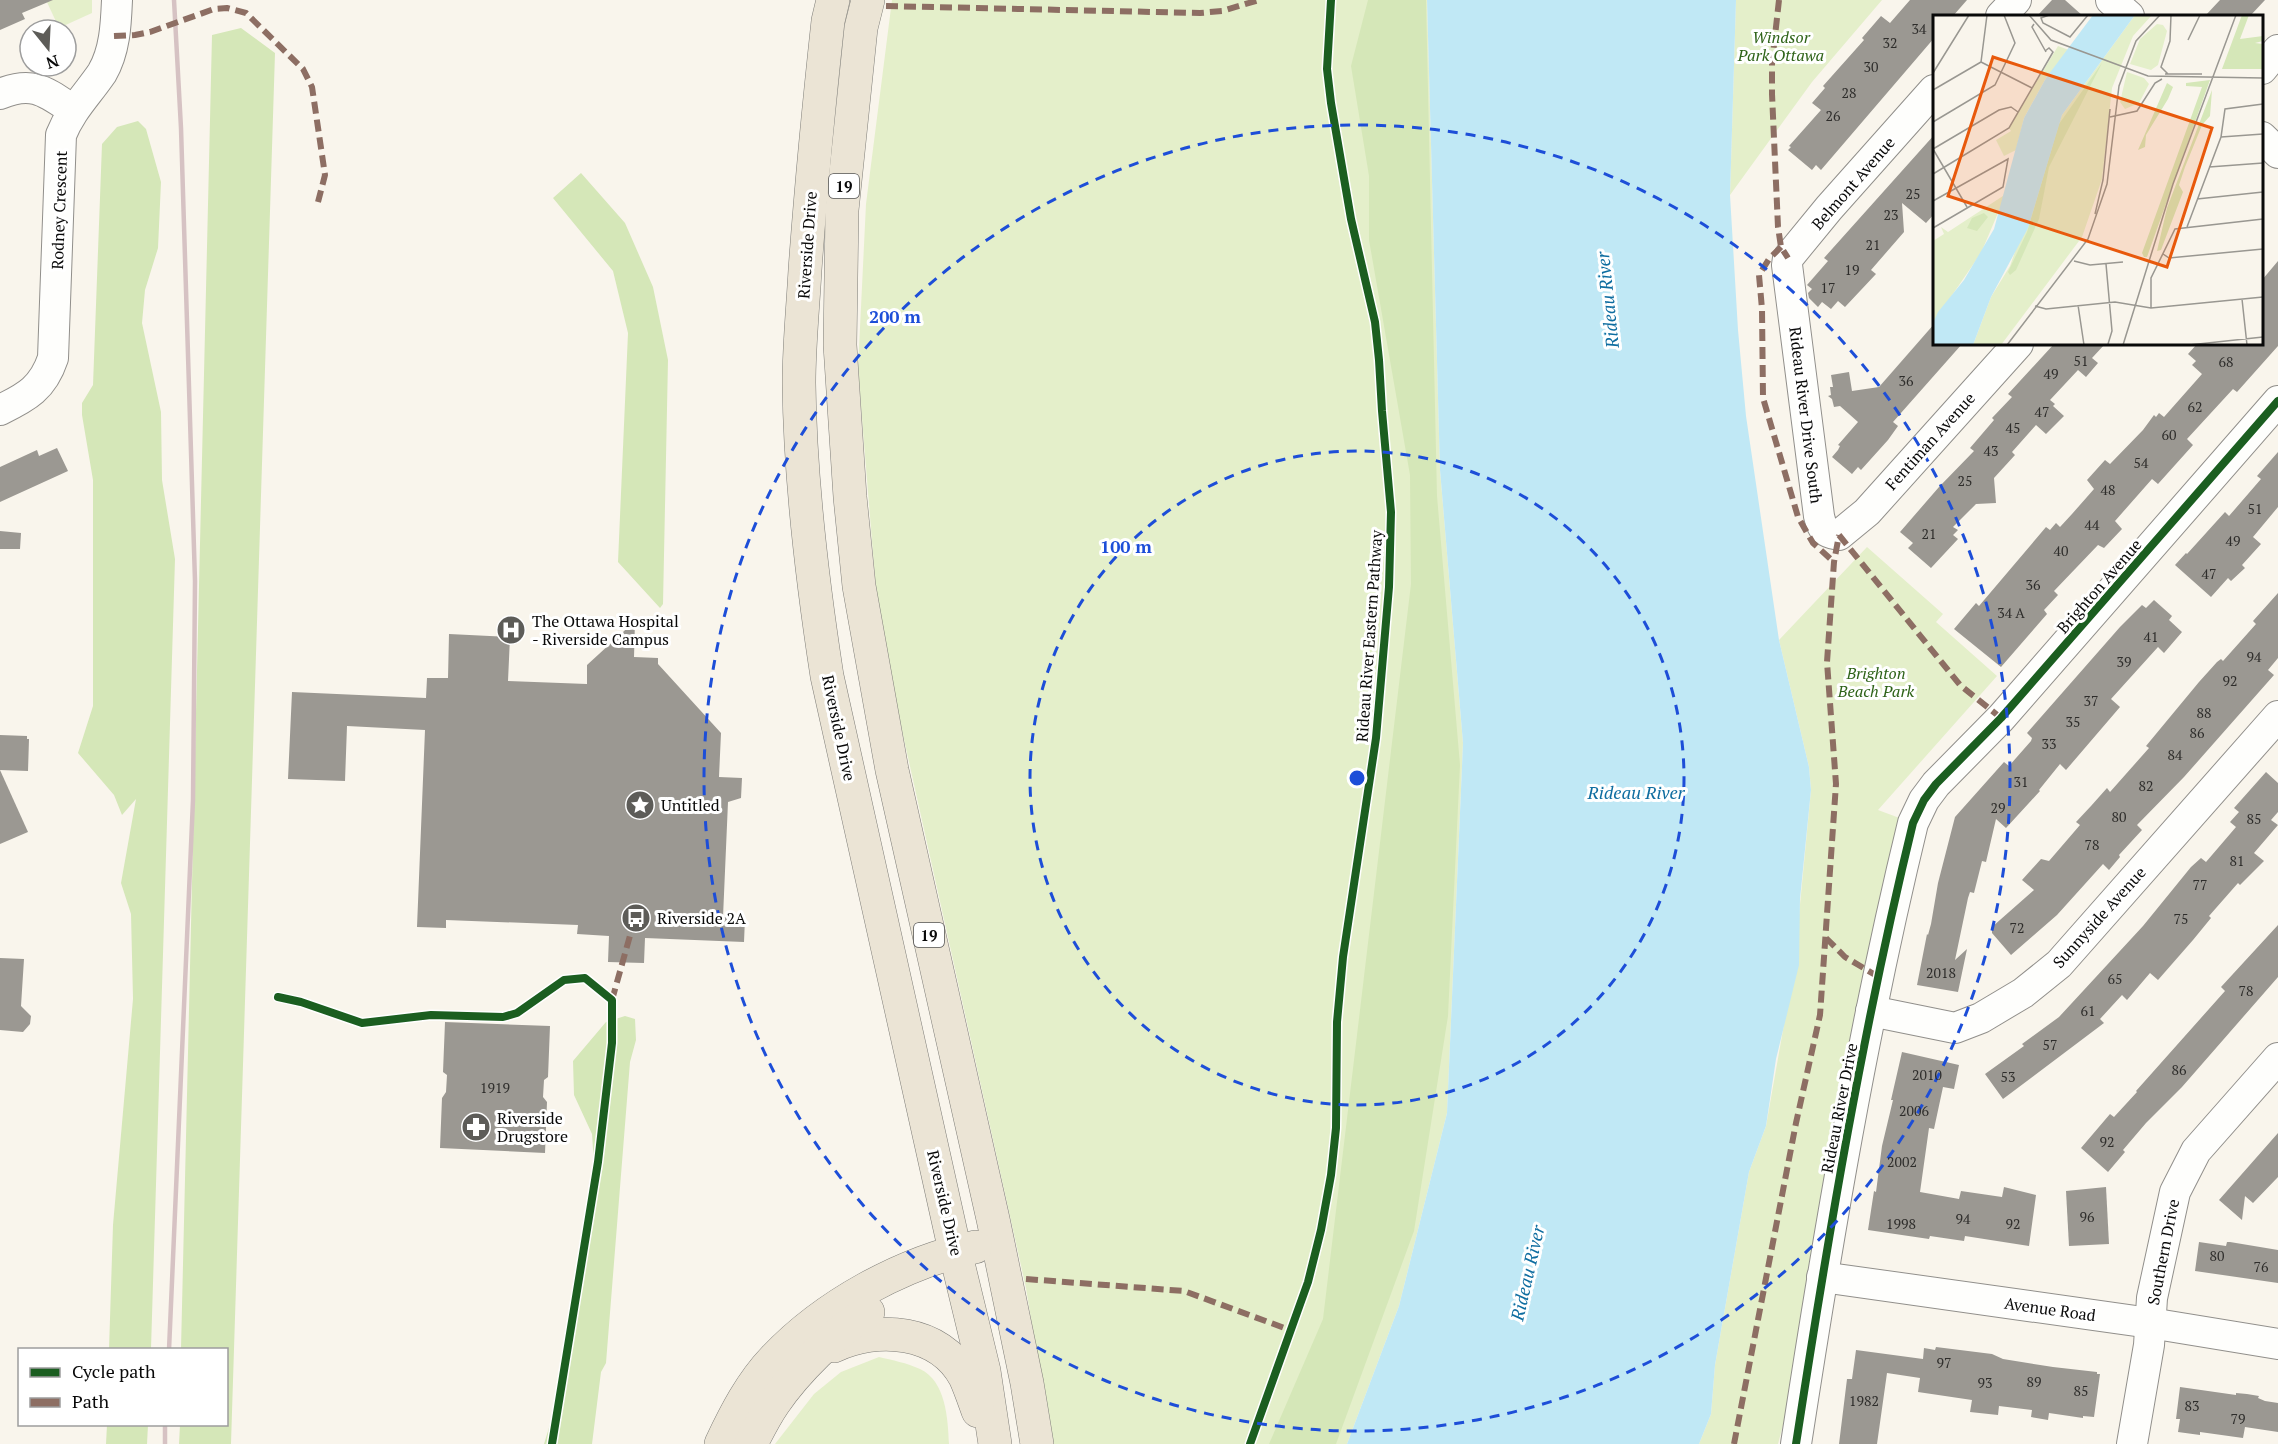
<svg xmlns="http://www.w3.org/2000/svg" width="2278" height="1444" font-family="'PT Serif',serif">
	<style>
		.green { fill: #e4efca }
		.forest { fill: #d5e7b8 }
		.water { fill: #c0e8f5 }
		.building { fill: #9b9892 }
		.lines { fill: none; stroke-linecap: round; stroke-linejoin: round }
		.minor-casing { stroke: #918f8b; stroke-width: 32 }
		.major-casing { stroke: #7e7d78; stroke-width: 34 }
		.minor { stroke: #fefefc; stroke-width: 30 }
		.major { stroke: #ebe4d5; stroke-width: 33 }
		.rail { stroke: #d6c2c3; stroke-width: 4.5 }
		.quiet { stroke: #8d6e63; stroke-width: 6; stroke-dasharray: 12 6; stroke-linecap: butt }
		.cycleway-casing { stroke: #fff; stroke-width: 11 }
		.cycleway { stroke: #1b5e20; stroke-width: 8 }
		.ring { fill: none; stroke: #1d4ed8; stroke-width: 3; stroke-dasharray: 10 8 }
		.labels { text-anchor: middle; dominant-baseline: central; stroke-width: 6; stroke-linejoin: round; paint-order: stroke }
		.number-label { font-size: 14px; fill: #2e2d2b }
		.shield { fill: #fff; stroke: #535353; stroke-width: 1.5 }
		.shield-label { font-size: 15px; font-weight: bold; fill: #090909 }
		.park-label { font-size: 16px; font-style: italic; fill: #2e6318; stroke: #fff }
		.street-label { font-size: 16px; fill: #090909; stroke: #fff }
		.poi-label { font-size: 16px; fill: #090909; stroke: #fff; text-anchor: start }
		.water-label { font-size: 18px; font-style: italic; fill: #0e6da0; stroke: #fff }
		.inset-road { fill: none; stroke: #999791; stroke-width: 1.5 }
		.view { fill: #e8590c; fill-opacity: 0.15; stroke: #e8590c; stroke-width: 3 }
		.inset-edge { fill: none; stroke: #090909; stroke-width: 3 }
		.centre { fill: #1d4ed8; stroke: #fff; stroke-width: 3 }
		.ring-label { font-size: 18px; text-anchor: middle; font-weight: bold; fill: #1d4ed8; stroke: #fff; stroke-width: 6; stroke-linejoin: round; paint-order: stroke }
	</style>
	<rect width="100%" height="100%" fill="#f9f5ec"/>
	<g class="green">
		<polygon points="46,0 92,0 92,13 59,28"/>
		<polygon points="892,0 1427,0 1440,470 1463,743 1447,1113 1399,1306 1347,1444 1051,1444 1026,1288 879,627 858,369 866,204"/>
		<polygon points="1736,0 1882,0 1812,82 1730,195"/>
		<polygon points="1867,547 1943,614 1936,622 1997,676 1878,810 1913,823 1822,1277 1778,1444 1699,1444 1711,1414 1715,1365 1749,1172 1766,1126 1786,1013 1799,915 1811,790 1809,767 1779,640"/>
		<path d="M879,1357C892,1360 907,1363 920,1369C946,1381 948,1419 949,1444H775L814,1394L841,1372Z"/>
	</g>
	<g class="forest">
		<polygon points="1368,0 1426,0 1437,496 1460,765 1448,1016 1414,1231 1336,1444 1269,1444 1323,1319 1411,584 1410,475 1369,240 1369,176 1351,66"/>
		<polygon points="241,28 275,53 231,1444 179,1444 180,1425 226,1424 226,1350 181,1349 212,35"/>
		<polygon points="138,121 146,129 161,182 158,248 145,290 142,323 161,412 162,480 175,559 151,1349 109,1350 113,1225 133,999 131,914 121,883 136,799 122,815 114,795 78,753 93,706 93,480 82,415 82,403 93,385 102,144 117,127"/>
		<polygon points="581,173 625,223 653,287 668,360 663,604 660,608 618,562 628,333 613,271 553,198"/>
		<polygon points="625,1016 635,1019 636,1040 630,1062 606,1363 601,1372 592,1444 544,1444 552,1418 595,1179 592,1134 574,1095 573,1061 606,1022"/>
		<polygon points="107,1425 148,1425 147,1444 106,1444"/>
	</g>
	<polygon class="water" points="1427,0 1736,0 1730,195 1738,330 1746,416 1779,640 1809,767 1811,790 1800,899 1799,965 1776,1059 1766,1126 1749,1172 1715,1365 1711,1414 1699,1444 1347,1444 1399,1306 1447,1113 1463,743 1440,470"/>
	<g class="building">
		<polygon points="0,0 53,0 22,13 25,19 0,30"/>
		<polygon points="1910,0 1967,0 1953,16 1935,16 1935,37 1821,170 1816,165 1812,170 1788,150 1791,147 1789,146 1821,110 1812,103 1825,88 1823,86 1864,40 1862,38 1881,16 1890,23"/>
		<polygon points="2052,0 2065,0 2083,16 2037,16"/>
		<polygon points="2220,0 2265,0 2250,16 2205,16"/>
		<polygon points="1935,134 1935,213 1926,223 1902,203 1904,232 1871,270 1876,274 1845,307 1838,301 1831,309 1822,302 1818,307 1809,298 1808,293 1812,289 1807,285 1828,261 1824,258"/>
		<polygon points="2278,261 2278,346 2237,392 2233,389 2187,439 2193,445 2158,484 2152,479 2115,521 2122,529 2104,548 2098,545 2054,591 2058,595 2044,610 2047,614 2001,667 1954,629 1976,603 1979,606 2046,527 2050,530 2056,523 2060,527 2072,514 2094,489 2087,480 2105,460 2110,464 2143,430 2154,415 2156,417 2159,413 2164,417 2202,374 2192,365 2196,361 2188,354 2197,344 2262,344 2262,280"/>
		<polygon points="1935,323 1935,344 1962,344 1893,422 1898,426 1888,440 1861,470 1858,467 1852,474 1832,457 1838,450 1840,446 1838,445 1858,422 1840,406 1834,407 1832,399 1828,396 1831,395 1830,387 1833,387 1831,375 1849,372 1852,391 1879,387"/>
		<polygon points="2054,344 2105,344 2092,358 2098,363 2086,377 2078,370 2050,400 2055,404 2053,406 2064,416 2046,434 2036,425 2012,452 2015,455 1994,478 1996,503 1976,504 1953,527 1958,530 1953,535 1958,539 1931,568 1908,548 1913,543 1900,532 1939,487 1974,451 1970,448 1994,420 1992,418 2012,397 2008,394"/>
		<polygon points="57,448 68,471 0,502 0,467 37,450 39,456"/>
		<polygon points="2278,452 2278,507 2253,537 2261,544 2242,565 2245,568 2231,581 2228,578 2211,597 2175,565 2186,553 2187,554 2225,512 2229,516 2261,479 2257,476"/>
		<polygon points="0,531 21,533 20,549 0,549"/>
		<polygon points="2278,593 2278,658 2268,670 2274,675 2184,777 2137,825 2142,830 2119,855 2120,857 2109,870 2103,864 2057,915 2011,955 1992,933 1992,927 2034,890 2022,880 2041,859 2049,861 2080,825 2076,822 2091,806 2107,788 2110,792 2149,748 2146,746 2199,682 2217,662 2221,659 2223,661 2256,624 2253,621"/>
		<polygon points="2154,600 2172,616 2169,620 2182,632 2164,653 2158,647 2111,699 2120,707 2066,770 2060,764 2039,790 2040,791 2006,828 1996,819 1986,862 1982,861 1974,893 1970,892 1968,898 1955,960 1967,949 1958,992 1917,985 1927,934 1928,935 1931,924 1938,883 1955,817 2004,762 2009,766 2031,741 2032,738 2027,733 2120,627 2142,605 2146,608"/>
		<polygon points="635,621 634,657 658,658 658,664 721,733 719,777 742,778 741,798 728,802 723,917 745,918 744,942 645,938 644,963 608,962 609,936 577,934 578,925 446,920 446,928 417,927 425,730 347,726 345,781 288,779 292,692 426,698 427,678 448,678 449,634 510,637 508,681 587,684 587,665"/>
		<polygon points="0,735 27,736 27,739 29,739 28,771 0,770"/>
		<polygon points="0,770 28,832 0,844"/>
		<polygon points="2266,772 2278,783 2278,812 2271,820 2278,825 2254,853 2264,861 2240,885 2238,883 2209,916 2211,918 2193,940 2158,980 2150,973 2127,1000 2122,995 2100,1019 2104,1023 2003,1099 1985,1074 2024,1046 2022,1044 2059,1017 2143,926 2191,867 2201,858 2206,862 2236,827 2230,822 2239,812 2234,808"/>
		<polygon points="2278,925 2278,977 2182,1087 2146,1123 2123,1150 2125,1152 2108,1172 2081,1148 2110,1114 2114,1117 2137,1092 2136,1091 2225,991 2221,987"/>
		<polygon points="0,958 24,959 21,1006 31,1016 30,1024 23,1032 0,1030"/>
		<polygon points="445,1022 550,1026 548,1077 544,1080 543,1097 547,1102 545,1153 440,1148 442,1098 446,1092 447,1075 443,1072"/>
		<polygon points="1902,1052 1959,1065 1954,1089 1943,1087 1934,1129 1929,1128 1920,1192 1959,1199 1961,1191 2002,1197 2004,1187 2036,1195 2029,1246 1965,1236 1964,1241 1930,1236 1929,1239 1868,1230 1874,1191 1876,1192 1882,1146 1893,1100 1891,1100"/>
		<polygon points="2278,1133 2278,1177 2253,1203 2245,1196 2242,1220 2219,1200"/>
		<polygon points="2106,1187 2109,1244 2069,1246 2066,1191"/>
		<polygon points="2199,1242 2226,1246 2227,1242 2230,1242 2278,1250 2278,1283 2195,1271"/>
		<polygon points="1936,1347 1992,1354 2003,1359 2053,1367 2097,1372 2097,1374 2100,1374 2094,1417 2083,1416 2083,1418 2049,1413 2048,1420 2031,1417 2032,1410 1999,1406 1998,1415 1970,1412 1972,1400 1918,1392 1920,1378 1887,1373 1877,1444 1839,1444 1847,1379 1852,1379 1856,1350 1923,1359 1924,1348 1935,1350"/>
		<polygon points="2180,1387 2236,1395 2236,1393 2247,1394 2259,1396 2258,1398 2265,1401 2278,1403 2278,1432 2245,1427 2243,1438 2200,1432 2200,1435 2178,1432 2180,1419 2176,1419"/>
	</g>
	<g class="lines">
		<g class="minor-casing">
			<g id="minor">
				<polyline points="2111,0 2129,16"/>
				<polyline points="2001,16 2016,0"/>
				<polyline points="2262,69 2278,50"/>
				<path d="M1934,90L1829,208L1788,258L1787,265L1819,516C1822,529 1825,533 1839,535L1867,512L2018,344"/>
				<path d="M0,94C33,80 46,92 73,110"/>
				<polyline points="2262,137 2278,153"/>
				<path d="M0,410C27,397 43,388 53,358L61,135C71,110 87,95 102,73C115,51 116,24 117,0"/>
				<polyline points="1871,1011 1955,1028 1981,1018 2023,993 2059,964 2278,716"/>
				<polyline points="1822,1277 2150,1323 2278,1344"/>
				<path d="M1796,1444C1828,1236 1863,1028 1913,823L1924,800L1936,784L2001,718L2278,401"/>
				<polyline points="2132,1444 2149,1345 2152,1298 2175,1192 2196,1151 2278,1058"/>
			</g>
		</g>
		<g class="major-casing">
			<g id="major">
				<path d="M833,0L828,21C819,104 811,187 805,270C803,307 799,345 799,383C800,481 812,579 827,676L955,1251L984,1371L995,1444"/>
				<polyline points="868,0 861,28 842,210 840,345 850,497 859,586 892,770 993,1219 1027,1383 1037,1444"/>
				<path d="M834,1346C877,1325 940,1330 965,1377C970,1388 974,1400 978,1411"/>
				<path d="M721,1444C735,1414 751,1383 774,1359C825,1305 902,1263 975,1247"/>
				<path d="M751,1444C758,1430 765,1416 774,1403C796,1371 835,1332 868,1312"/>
			</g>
		</g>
		<use href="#minor" class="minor"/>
		<use href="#major" class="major"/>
		<g class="rail">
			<polyline points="169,1350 193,800 195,581 181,128 174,0"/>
			<polyline points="165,1444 165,1424"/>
		</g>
		<g class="quiet">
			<polyline points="1779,0 1772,63 1772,94 1778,227 1781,247 1788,258"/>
			<polyline points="886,6 1200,13 1222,11 1259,0"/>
			<polyline points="114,36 135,35 150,32 214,9 227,8 246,13 303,69 312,87 325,175 317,206"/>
			<polyline points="1781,247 1769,259 1759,275 1762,309 1763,398 1798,517 1813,543 1834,562"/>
			<polyline points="1839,535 1960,685 2001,718"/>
			<polyline points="1826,938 1845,957 1877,976"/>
			<polyline points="612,1000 631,932"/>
			<polyline points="1026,1279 1184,1291 1290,1330"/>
			<polyline points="1734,1444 1796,1123 1820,1015 1836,784 1827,662 1834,562 1839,535"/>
		</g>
		<g class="cycleway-casing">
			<g id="cycleway">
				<polyline points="278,997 301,1002 362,1023 431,1015 503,1017 517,1013 564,980 585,978 612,1000 612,1043 598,1162 552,1444"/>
				<polyline points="1250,1444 1308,1282 1321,1230 1331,1175 1336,1128 1337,1022 1343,957 1376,738 1389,587 1391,512 1382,411 1379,360 1375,322 1351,219 1331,103 1327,69 1331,0"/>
				<path d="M1796,1444C1828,1236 1863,1028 1913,823L1924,800L1936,784L2001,718L2278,401"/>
			</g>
		</g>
		<use href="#cycleway" class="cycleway"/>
	</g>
	<g class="ring">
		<circle cx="1357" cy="778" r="327"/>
		<circle cx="1357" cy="778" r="653"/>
	</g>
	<defs>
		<g id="hospital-disc" transform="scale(1.5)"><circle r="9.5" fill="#5d5c58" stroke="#fff"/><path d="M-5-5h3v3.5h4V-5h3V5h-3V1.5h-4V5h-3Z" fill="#fff"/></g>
		<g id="sight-disc" transform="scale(1.5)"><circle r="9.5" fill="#5d5c58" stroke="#fff"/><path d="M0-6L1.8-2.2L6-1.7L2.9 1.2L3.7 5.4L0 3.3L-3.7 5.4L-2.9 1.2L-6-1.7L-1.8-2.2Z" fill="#fff"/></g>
		<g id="bus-disc" transform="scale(1.5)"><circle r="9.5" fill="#5d5c58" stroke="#fff"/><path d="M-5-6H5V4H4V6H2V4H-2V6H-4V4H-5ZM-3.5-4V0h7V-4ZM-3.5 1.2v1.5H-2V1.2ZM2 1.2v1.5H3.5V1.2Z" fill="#fff"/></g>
		<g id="pharmacy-disc" transform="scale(1.5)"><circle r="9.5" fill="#5d5c58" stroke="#fff"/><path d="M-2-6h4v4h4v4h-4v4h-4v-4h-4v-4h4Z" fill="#fff"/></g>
	</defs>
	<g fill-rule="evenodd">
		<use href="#hospital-disc" x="511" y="630"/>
		<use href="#sight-disc" x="640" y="805"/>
		<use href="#bus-disc" x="636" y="918"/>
		<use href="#pharmacy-disc" x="476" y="1127"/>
	</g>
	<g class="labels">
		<g class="number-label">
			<text x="1919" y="28">34</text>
			<text x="1890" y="42">32</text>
			<text x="1871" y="66">30</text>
			<text x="1849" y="92">28</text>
			<text x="1833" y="115">26</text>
			<text x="1913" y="193">25</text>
			<text x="1891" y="214">23</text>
			<text x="1873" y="244">21</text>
			<text x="1852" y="269">19</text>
			<text x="1828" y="287">17</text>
			<text x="2081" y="360">51</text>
			<text x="2226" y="361">68</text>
			<text x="2051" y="373">49</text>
			<text x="1906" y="380">36</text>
			<text x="2195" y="406">62</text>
			<text x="2042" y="411">47</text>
			<text x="2013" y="427">45</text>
			<text x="2169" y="434">60</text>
			<text x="1991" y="450">43</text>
			<text x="2141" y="462">54</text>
			<text x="1965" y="480">25</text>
			<text x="2108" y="489">48</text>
			<text x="2255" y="508">51</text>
			<text x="2092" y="524">44</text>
			<text x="1929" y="533">21</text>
			<text x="2233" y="540">49</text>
			<text x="2061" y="550">40</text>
			<text x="2209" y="573">47</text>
			<text x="2033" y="584">36</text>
			<text x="2011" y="612">34 A</text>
			<text x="2151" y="636">41</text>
			<text x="2254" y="656">94</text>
			<text x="2124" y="661">39</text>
			<text x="2230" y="680">92</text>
			<text x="2091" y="700">37</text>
			<text x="2204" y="712">88</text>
			<text x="2073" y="721">35</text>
			<text x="2197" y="732">86</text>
			<text x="2049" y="743">33</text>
			<text x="2175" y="754">84</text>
			<text x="2021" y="781">31</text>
			<text x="2146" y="785">82</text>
			<text x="1998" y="807">29</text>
			<text x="2119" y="816">80</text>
			<text x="2254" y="818">85</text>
			<text x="2092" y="844">78</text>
			<text x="2237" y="860">81</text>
			<text x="2200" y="884">77</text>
			<text x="2181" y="918">75</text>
			<text x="2017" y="927">72</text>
			<text x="1941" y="972">2018</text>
			<text x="2115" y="978">65</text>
			<text x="2246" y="990">78</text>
			<text x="2088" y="1010">61</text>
			<text x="2050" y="1044">57</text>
			<text x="2179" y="1069">86</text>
			<text x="1927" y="1074">2010</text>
			<text x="2008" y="1076">53</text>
			<text x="495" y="1087">1919</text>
			<text x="1914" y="1110">2006</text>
			<text x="2107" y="1141">92</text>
			<text x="1902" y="1161">2002</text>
			<text x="2087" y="1216">96</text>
			<text x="1963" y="1218">94</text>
			<text x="1901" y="1223">1998</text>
			<text x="2013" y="1223">92</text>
			<text x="2217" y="1255">80</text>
			<text x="2261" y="1266">76</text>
			<text x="1944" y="1362">97</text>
			<text x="2034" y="1381">89</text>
			<text x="1985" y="1382">93</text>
			<text x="2081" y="1390">85</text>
			<text x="1864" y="1400">1982</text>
			<text x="2192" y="1405">83</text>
			<text x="2238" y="1418">79</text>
		</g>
		<g class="shield">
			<rect x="829" y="174" width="30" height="24" rx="4.5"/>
			<rect x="914" y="923" width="30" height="24" rx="4.5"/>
		</g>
		<g class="shield-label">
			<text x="844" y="186">19</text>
			<text x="929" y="935">19</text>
		</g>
		<g class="park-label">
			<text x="1781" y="37">Windsor<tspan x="1781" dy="18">Park Ottawa</tspan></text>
			<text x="1876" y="673">Brighton<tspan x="1876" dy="18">Beach Park</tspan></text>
		</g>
		<g class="street-label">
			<text transform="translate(1853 183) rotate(-49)">Belmont Avenue</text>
			<text transform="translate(59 210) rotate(-88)">Rodney Crescent</text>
			<text transform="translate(807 245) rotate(-86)">Riverside Drive</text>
			<text transform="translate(1806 415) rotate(83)">Rideau River Drive South</text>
			<text transform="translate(1930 441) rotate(-48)">Fentiman Avenue</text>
			<text transform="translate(2099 586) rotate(-49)">Brighton Avenue</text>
			<text transform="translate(1369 636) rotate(-86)">Rideau River Eastern Pathway</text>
			<text transform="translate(839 728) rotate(78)">Riverside Drive</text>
			<text transform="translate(2099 917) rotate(-48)">Sunnyside Avenue</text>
			<text transform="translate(1839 1108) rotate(-79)">Rideau River Drive</text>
			<text transform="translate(945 1203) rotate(77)">Riverside Drive</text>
			<text transform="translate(2163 1252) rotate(-79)">Southern Drive</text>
			<text transform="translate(2050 1309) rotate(8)">Avenue Road</text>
		</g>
		<g class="poi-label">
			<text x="532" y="621">The Ottawa Hospital<tspan x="532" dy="18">- Riverside Campus</tspan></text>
			<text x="661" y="805">Untitled</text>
			<text x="657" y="918">Riverside 2A</text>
			<text x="497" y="1118">Riverside<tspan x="497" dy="18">Drugstore</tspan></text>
		</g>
		<g class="water-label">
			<text transform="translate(1607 300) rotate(-96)">Rideau River</text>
			<text x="1636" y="792">Rideau River</text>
			<text transform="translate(1527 1273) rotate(-77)">Rideau River</text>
		</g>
	</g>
	<g transform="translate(1933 15)">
		<rect width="330" height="330" fill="#f9f5ec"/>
		<path d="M202,0H219L200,21L179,73L169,164L149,222L68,330H40L58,282L77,251L129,100ZM224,9L230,10L234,16L225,50L218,55L197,49L207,24ZM125,31L136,35L113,63L91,103L83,135L71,141L63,125L78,116L76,113ZM194,57L211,63L216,69L206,88L192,94L187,87ZM73,179L48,238L0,308V226L11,219L8,212L15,217Z" fill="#e4efca"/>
		<path d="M309,0H316L307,24L330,21V26L322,28L330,29V54H289ZM169,48L116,152L106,204L83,255L77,260L75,257L94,217L126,109ZM277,65L214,242H211L209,238L269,72L253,71V68ZM234,68L240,72L235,84L213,120L212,132L205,135ZM279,75L277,101L269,110L252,152L246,170L250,177L228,235L224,236L234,193ZM51,198L55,202L44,216L34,213L39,203Z" fill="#d5e7b8"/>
		<path d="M160,0H202L129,100L95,213L58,282L40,330H0V308L5,297L31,265L61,214L91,103L113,63Z" fill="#c0e8f5"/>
		<path class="inset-road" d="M96,0L118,25L215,61L330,63M116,0L108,3L110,8L137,22L155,0M101,9L99,12L113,37M255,25L267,0M48,47L99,73M48,47L54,0M0,58L36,0M232,59H269M235,59L228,52L237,26L238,0M0,75L48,47M177,102L204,96L222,68L229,64M0,107L62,70L82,28L71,0M288,122L330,119M0,134L66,95L78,92L85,97M0,134L34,192M276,152L330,148M0,159L76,113L120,37L116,33L112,36M264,184L330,177M0,186L75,144L70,172L0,213M162,199L170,165L177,94M254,212L288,122L292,94L330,89M230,239L236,243L330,234M141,246L157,250L190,247M173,249L179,316L175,329M309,284L314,330M145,290L151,330M102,291L113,294L182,287L218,293L330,282M218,293V263L242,214L330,204M74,330L155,224L174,169L186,71L203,26L227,0M190,330L240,169L303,0M256,330L330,322"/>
		<path class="view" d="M60,42L279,113L234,252L15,181Z"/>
		<rect width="330" height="330" class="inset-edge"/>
	</g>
	<circle cx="1357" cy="778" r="9" class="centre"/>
	<g class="ring-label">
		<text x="895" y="323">200 m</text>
		<text x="1126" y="553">100 m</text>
	</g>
	<rect x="18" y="1348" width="210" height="78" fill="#ffffff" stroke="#9d9d9d" stroke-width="1.5"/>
	<rect x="30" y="1368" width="30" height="9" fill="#1b5e20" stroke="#9d9d9d" stroke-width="1.5"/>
	<text x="72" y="1378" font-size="18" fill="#090909">Cycle path</text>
	<rect x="30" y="1398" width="30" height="9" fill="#8d6e63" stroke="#9d9d9d" stroke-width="1.5"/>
	<text x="72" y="1408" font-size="18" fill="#090909">Path</text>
	<g transform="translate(48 48) rotate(162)"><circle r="28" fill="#ffffff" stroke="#9d9d9d" stroke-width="1.5"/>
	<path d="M0-4.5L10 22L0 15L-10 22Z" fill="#5d5c58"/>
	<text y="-9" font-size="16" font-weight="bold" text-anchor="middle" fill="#090909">N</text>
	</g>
</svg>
